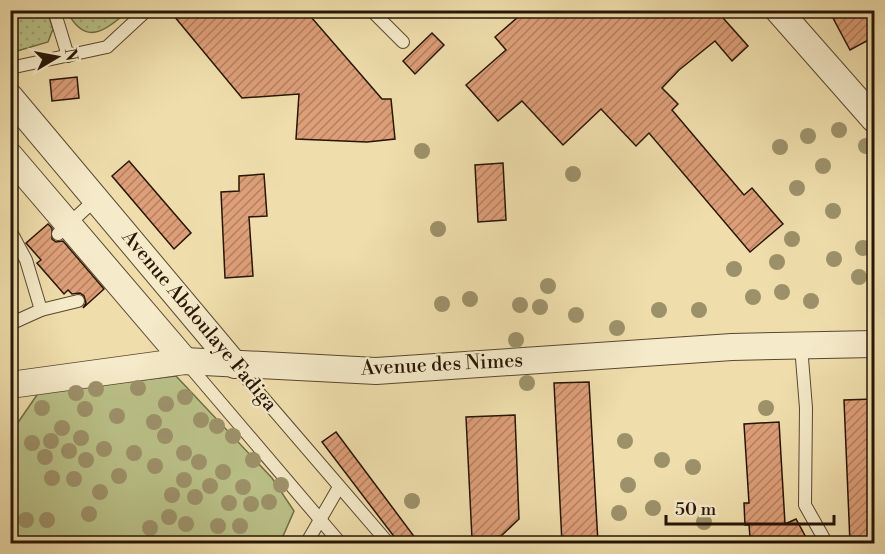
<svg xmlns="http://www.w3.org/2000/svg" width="885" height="554" font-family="'Libre Bodoni',serif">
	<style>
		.park { fill: #bac188; stroke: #706c46; stroke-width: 1.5 }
		.garden { fill: url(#garden-dots); stroke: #706c46; stroke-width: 1.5 }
		.building { fill: url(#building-hatch); stroke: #271605; stroke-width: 1.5 }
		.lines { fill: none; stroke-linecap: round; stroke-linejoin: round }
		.lane-casing { stroke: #59482f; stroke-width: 14 }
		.street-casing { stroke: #59482f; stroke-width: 28 }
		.lane { stroke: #f5eac9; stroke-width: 12 }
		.street { stroke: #f5eac9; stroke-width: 26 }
		.tree { fill: #9d9169 }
		.labels { text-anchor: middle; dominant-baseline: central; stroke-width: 4.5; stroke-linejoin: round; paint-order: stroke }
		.street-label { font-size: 20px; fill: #271605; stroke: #f5eac9 }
	</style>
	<defs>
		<pattern id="garden-dots" width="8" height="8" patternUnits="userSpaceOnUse" patternTransform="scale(1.5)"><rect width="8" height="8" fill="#bac188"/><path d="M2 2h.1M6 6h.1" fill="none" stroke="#a0a574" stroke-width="1.8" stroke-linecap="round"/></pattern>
		<pattern id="building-hatch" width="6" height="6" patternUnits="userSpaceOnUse" patternTransform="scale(1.5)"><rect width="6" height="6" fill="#dd9e78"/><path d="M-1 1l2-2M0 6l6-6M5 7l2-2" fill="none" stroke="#b38060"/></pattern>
	</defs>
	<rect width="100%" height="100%" fill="#efdeac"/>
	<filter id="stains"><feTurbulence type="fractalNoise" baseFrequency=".00333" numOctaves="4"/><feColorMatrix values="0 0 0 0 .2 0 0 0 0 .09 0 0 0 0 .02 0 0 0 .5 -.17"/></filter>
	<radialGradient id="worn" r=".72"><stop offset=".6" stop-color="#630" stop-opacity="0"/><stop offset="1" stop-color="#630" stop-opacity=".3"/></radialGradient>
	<polygon class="park" points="176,376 272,478 294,511 280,543 16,543 11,540 10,434 39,392"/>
	<g class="garden">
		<polygon points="10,11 47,11 53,29 48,42 17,51"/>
		<path d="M67,11H128C105,31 85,47 67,11Z"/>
	</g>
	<g class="building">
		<polygon points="169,10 305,10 382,99 391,99 395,139 367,142 296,139 299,94 242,98"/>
		<polygon points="526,10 716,10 748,46 732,61 715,41 679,70 662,88 678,104 672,110 744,195 752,188 783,224 750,252 649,133 636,146 601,109 563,145 522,101 498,121 466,85 506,50 495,37"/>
		<polygon points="847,10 874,10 874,37 850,50 833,18"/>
		<polygon points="432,33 444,45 415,74 403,61"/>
		<polygon points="77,77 79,98 52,101 50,80"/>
		<polygon points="129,161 191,233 174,249 112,176"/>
		<polygon points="503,163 506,220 478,222 475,165"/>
		<polygon points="264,174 267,216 249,217 253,276 225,278 221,192 239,191 239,176"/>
		<polygon points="48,224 52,228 52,239 56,242 63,241 104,289 83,308 86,303 84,296 80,293 72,294 68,290 64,294 37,263 41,260 26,243"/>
		<polygon points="589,382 598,543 562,543 554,383"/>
		<polygon points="874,399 874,543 850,543 844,400"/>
		<polygon points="515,415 519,519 501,536 472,539 466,417"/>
		<polygon points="779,422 785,524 796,519 809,543 738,543 750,537 749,525 745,525 744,503 749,503 744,424"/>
		<polygon points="336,432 416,539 410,543 399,543 322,442"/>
	</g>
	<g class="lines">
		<g class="lane-casing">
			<g id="lane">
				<polyline points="54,10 68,56"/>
				<polyline points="371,10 403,42"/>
				<polyline points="10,68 107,47 147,10"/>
				<polyline points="10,230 26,260 41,310 10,324"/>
				<polyline points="58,234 97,198"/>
				<polyline points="41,310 78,301"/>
				<polyline points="801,346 806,408 805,505 827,544"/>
				<polyline points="186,362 341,544"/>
				<polyline points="235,365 389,544"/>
				<polyline points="306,544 339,487"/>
			</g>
		</g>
		<g class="street-casing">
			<g id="street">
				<polyline points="778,10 874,119"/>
				<polyline points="10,97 235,365"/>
				<polyline points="10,156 185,361"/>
				<polyline points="10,385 185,361 376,371 732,347 874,344"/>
			</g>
		</g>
		<use href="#lane" class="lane"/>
		<use href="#street" class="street"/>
	</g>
	<g class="tree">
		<circle cx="839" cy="130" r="8"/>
		<circle cx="808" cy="136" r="8"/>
		<circle cx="866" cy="146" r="8"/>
		<circle cx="780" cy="147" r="8"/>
		<circle cx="422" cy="151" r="8"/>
		<circle cx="823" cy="166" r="8"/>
		<circle cx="573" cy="174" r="8"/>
		<circle cx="797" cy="188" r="8"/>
		<circle cx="833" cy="211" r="8"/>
		<circle cx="438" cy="229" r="8"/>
		<circle cx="792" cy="239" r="8"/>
		<circle cx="863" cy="248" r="8"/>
		<circle cx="834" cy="259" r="8"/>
		<circle cx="777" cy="262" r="8"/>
		<circle cx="734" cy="269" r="8"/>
		<circle cx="859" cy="277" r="8"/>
		<circle cx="548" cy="286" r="8"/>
		<circle cx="782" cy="292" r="8"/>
		<circle cx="753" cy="297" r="8"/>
		<circle cx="470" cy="299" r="8"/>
		<circle cx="811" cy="301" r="8"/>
		<circle cx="442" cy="304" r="8"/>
		<circle cx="520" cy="305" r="8"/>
		<circle cx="540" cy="307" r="8"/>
		<circle cx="659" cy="310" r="8"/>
		<circle cx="699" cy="310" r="8"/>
		<circle cx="576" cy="315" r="8"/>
		<circle cx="617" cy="328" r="8"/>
		<circle cx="516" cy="340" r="8"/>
		<circle cx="527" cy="383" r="8"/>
		<circle cx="138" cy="388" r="8"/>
		<circle cx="96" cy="389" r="8"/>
		<circle cx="76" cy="393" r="8"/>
		<circle cx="185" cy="397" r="8"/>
		<circle cx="166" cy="404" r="8"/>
		<circle cx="42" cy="408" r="8"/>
		<circle cx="766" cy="408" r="8"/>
		<circle cx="85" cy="409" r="8"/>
		<circle cx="117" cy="416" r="8"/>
		<circle cx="201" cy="420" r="8"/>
		<circle cx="154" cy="422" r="8"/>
		<circle cx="217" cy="426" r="8"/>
		<circle cx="62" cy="428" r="8"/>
		<circle cx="165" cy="436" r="8"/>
		<circle cx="233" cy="436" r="8"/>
		<circle cx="81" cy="438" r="8"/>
		<circle cx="51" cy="441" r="8"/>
		<circle cx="625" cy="441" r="8"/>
		<circle cx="32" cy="443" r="8"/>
		<circle cx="104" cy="449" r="8"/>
		<circle cx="69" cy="451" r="8"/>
		<circle cx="134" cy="453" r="8"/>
		<circle cx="184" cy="453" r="8"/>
		<circle cx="45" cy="457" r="8"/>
		<circle cx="86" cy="460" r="8"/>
		<circle cx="253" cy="460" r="8"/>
		<circle cx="662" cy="460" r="8"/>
		<circle cx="199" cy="462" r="8"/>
		<circle cx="155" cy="466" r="8"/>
		<circle cx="693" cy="467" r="8"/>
		<circle cx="223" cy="472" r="8"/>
		<circle cx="119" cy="476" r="8"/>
		<circle cx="52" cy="478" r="8"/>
		<circle cx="74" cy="479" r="8"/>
		<circle cx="184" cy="480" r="8"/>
		<circle cx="281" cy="485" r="8"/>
		<circle cx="628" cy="485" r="8"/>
		<circle cx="210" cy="486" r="8"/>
		<circle cx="243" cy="487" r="8"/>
		<circle cx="100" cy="492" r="8"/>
		<circle cx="172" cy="495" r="8"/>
		<circle cx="195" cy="497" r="8"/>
		<circle cx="412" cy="501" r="8"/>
		<circle cx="269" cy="502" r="8"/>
		<circle cx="229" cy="503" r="8"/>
		<circle cx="251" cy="504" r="8"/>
		<circle cx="653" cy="508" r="8"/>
		<circle cx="619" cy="513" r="8"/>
		<circle cx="89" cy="514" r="8"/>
		<circle cx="169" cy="517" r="8"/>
		<circle cx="26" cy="520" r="8"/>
		<circle cx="47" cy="520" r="8"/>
		<circle cx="704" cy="522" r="8"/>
		<circle cx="186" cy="524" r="8"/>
		<circle cx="218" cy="526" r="8"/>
		<circle cx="240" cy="526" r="8"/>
		<circle cx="150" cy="528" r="8"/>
	</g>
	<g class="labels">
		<g class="street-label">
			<text transform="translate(199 321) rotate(50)">Avenue Abdoulaye Fadiga</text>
			<text transform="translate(442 365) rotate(-3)">Avenue des Nimes</text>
		</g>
	</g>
	<rect width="885" height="554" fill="none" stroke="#efdeac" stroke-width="36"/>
	<rect x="12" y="12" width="861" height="530" fill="none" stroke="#271605" stroke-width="3"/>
	<rect x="18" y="18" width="849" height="518" fill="none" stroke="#271605" stroke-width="1.5"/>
	<g transform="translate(57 57) rotate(80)" stroke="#f5eac9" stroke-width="4.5" paint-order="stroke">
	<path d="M0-4.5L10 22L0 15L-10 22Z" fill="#271605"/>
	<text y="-9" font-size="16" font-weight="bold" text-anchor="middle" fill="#271605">N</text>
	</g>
	<path d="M666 515v9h168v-9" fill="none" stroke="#271605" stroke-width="3"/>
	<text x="675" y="515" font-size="18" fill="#271605" stroke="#f5eac9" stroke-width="4.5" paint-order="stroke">50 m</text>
	<rect width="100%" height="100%" filter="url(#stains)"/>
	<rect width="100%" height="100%" fill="url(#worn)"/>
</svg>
